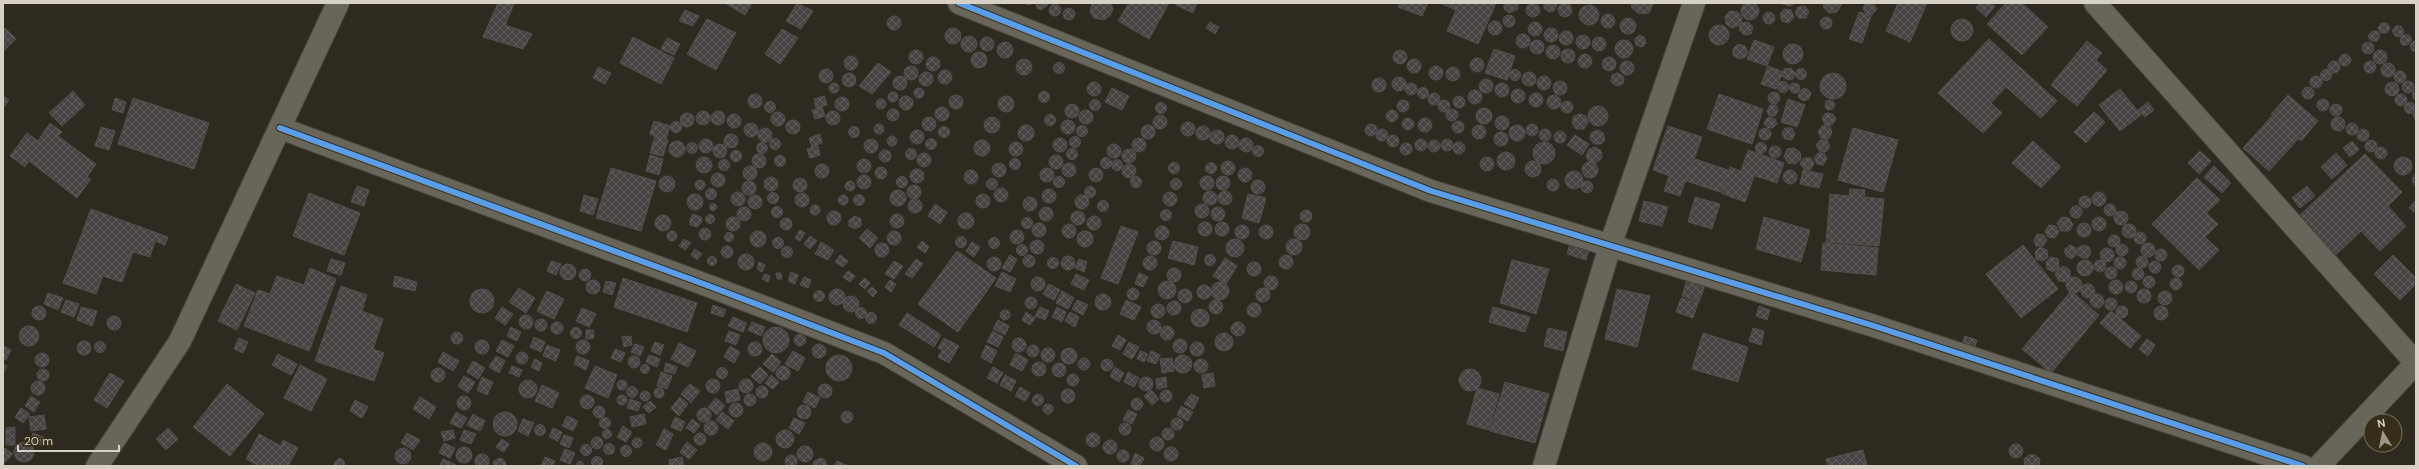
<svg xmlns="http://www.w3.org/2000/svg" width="2419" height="469" font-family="'DM Sans',sans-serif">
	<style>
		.building { fill: url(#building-cross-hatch); stroke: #544f4e }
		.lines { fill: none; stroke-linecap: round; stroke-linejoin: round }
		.minor-casing { stroke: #48453b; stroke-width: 24 }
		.minor { stroke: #68655b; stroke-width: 22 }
		.cycleway-casing { stroke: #362e18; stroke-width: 8 }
		.cycleway { stroke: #5a9eea; stroke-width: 6 }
	</style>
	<defs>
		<pattern id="building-cross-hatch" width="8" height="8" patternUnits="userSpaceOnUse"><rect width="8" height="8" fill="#484443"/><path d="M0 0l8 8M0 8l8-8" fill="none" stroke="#625e5c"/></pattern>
	</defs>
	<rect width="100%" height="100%" fill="#2f2a1f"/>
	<g class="building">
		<circle cx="1750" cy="11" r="9"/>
		<polygon points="498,3 514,4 505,25 532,34 523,49 483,37"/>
		<polygon points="725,3 752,3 745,15"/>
		<polygon points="797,3 813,11 801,29 786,21"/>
		<polygon points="1023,3 1033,3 1029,5"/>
		<polygon points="1036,3 1048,3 1048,5 1041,10 1037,8"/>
		<polygon points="1092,3 1111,3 1113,9 1110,16 1104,20 1094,18 1090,12"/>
		<polygon points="1129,3 1169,3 1149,39 1118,21"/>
		<polygon points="1177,3 1197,3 1193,13 1176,5"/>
		<polygon points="1400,3 1428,3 1422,16 1398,7"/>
		<polygon points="1440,3 1496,3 1478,44 1447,31 1456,10"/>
		<polygon points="1504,3 1518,3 1518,9 1509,13 1504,9"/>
		<polygon points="1544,3 1557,3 1557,5 1554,11 1549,12 1544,8"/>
		<polygon points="1631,3 1653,3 1653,4 1649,13 1639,14 1632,8"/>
		<polygon points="1779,3 1796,3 1790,6"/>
		<polygon points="1823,3 1840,3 1841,5 1837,12 1829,13 1824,8"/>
		<polygon points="1866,3 1873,3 1877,9 1872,15 1866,14 1863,8"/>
		<polygon points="1898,3 1927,3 1910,42 1886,31"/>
		<polygon points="1980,3 1991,3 1995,6 1986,17 1976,8"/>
		<polygon points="2006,3 2022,3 2048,27 2022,55 1987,24"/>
		<circle cx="1565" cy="10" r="7"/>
		<circle cx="1533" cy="10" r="7"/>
		<circle cx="1055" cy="10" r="6"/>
		<circle cx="1589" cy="15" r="10"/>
		<polygon points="1805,6 1809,12 1806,18 1799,18 1795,13 1798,7"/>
		<circle cx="1069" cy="14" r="6"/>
		<polygon points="1784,9 1791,10 1794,17 1789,23 1782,21 1780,14"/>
		<polygon points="685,10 699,16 693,26 679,21"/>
		<polygon points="1730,11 1738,12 1742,18 1740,25 1732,28 1726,24 1725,16"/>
		<circle cx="1769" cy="18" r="6"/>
		<polygon points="1859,12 1871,16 1862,43 1849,39"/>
		<circle cx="1608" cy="21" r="7"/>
		<circle cx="1509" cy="21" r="6"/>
		<circle cx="894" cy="23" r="7"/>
		<circle cx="1826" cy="23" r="6"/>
		<circle cx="1628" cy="26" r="8"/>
		<circle cx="1962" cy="30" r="11"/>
		<polygon points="707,19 736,33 716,70 687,54"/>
		<circle cx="1495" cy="28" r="7"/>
		<circle cx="1535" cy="29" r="7"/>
		<polygon points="1210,22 1219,27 1215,34 1206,28"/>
		<polygon points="1748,22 1753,27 1751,34 1744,35 1739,30 1741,23"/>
		<polygon points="2381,23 2387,23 2390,28 2387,33 2380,33 2378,28"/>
		<circle cx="1719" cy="35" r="10"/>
		<polygon points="2396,26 2401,26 2404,32 2401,37 2395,36 2392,31"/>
		<circle cx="1551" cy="35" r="7"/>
		<circle cx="953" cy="36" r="8"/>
		<polygon points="5,28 16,39 3,52 3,30"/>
		<polygon points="782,29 798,38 780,64 765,54"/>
		<circle cx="1566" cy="38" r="7"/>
		<polygon points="2372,31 2377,31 2380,36 2377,41 2371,41 2368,36"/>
		<circle cx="1523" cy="41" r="7"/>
		<circle cx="1583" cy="42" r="7"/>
		<polygon points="1639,35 1644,37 1646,43 1642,47 1636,45 1635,39"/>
		<polygon points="2403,35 2409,35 2412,40 2408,45 2402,45 2400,40"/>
		<circle cx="969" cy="44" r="8"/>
		<circle cx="1599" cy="44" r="7"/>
		<circle cx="987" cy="44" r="7"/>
		<polygon points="633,37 674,58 661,84 620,63"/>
		<polygon points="667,38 680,44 674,55 661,49"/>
		<polygon points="1989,39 2057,101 2041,118 2006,87 1991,103 2002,113 1983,133 1938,93"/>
		<circle cx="1537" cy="47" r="7"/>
		<circle cx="1624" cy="49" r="9"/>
		<polygon points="1754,40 1774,47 1767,66 1747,59"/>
		<polygon points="2087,41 2102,53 2096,60 2107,70 2077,106 2051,85"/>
		<polygon points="2414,41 2416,41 2416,51 2412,51 2410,45"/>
		<circle cx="1005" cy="50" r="8"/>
		<circle cx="2368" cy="48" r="6"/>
		<circle cx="1793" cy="54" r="10"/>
		<polygon points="1738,44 1745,46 1748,52 1745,57 1739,59 1733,55 1733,49"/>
		<circle cx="1553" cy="52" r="7"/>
		<circle cx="1568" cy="56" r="7"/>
		<polygon points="1494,49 1515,56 1507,80 1485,73"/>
		<circle cx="1400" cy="57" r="7"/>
		<circle cx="916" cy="57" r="7"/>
		<circle cx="2380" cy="57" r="7"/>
		<circle cx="979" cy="60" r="8"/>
		<circle cx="1585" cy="61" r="7"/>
		<circle cx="2345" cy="60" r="6"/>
		<circle cx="851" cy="63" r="7"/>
		<circle cx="1609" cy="64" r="7"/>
		<circle cx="933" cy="64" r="7"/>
		<circle cx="1477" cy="65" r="7"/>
		<circle cx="1414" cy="66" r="7"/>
		<circle cx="1024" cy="67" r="8"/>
		<circle cx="1627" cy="68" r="7"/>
		<circle cx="2334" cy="67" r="6"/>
		<circle cx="2370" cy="67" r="6"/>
		<circle cx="1059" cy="68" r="5.5"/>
		<polygon points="878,63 891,72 872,94 859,86"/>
		<circle cx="2388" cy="70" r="7"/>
		<circle cx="1436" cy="73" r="7"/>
		<circle cx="911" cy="73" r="7"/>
		<polygon points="1768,66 1783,72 1776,89 1761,84"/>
		<circle cx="1453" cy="74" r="7"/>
		<polygon points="598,67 611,73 605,84 593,78"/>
		<polygon points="1791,68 1795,73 1793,79 1787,80 1782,76 1784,69"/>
		<circle cx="1801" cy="74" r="5.5"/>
		<circle cx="826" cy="76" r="7"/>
		<circle cx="1515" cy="75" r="5.5"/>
		<circle cx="2326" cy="75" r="5.5"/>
		<circle cx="945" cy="77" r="7"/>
		<circle cx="2400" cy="77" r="6"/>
		<circle cx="1529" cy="79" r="7"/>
		<circle cx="926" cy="79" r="7"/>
		<circle cx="849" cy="80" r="7"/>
		<polygon points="1618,73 1624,77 1623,84 1616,86 1611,82 1612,75"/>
		<circle cx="1833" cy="86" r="13"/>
		<circle cx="1544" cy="83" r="7"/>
		<circle cx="900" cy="83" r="7"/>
		<circle cx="2316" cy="82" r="6"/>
		<circle cx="1399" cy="84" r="7"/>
		<circle cx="1379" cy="85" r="7"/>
		<circle cx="1486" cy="86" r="7"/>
		<circle cx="2408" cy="87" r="6"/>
		<circle cx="1560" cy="88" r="7"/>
		<circle cx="1783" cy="87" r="5.5"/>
		<circle cx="1094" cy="89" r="7"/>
		<circle cx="2392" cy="89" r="7"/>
		<circle cx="1502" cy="90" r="7"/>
		<polygon points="1792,83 1798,84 1800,88 1797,93 1792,93 1789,88"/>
		<circle cx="834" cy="88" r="5"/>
		<circle cx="1411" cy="89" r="6"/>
		<circle cx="2308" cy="93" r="6"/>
		<circle cx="1423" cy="93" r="5.5"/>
		<polygon points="1112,88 1129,96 1122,110 1105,102"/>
		<polygon points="1806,88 1811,93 1809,99 1803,101 1798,97 1800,90"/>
		<circle cx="919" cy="93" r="5"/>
		<circle cx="1518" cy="96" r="7"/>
		<polygon points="2120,89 2141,115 2120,131 2099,105"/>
		<circle cx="1475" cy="97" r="7"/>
		<polygon points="2414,90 2416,90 2416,102 2412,95"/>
		<polygon points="73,91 85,105 62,126 49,113"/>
		<circle cx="1044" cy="97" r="5.5"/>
		<circle cx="893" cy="97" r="5"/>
		<circle cx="1774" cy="98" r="6"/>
		<circle cx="1536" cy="100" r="7"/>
		<circle cx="1434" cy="99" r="6"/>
		<circle cx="2401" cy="100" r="6"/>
		<circle cx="755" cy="101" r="7"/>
		<polygon points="1719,94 1763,109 1752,144 1707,129"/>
		<circle cx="1554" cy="102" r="7"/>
		<circle cx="956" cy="102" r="7"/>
		<polygon points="2288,95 2318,121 2301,141 2271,114"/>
		<circle cx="906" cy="103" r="7"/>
		<circle cx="1006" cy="104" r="8"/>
		<circle cx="1459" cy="102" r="6"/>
		<polygon points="3,96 9,100 3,108"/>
		<polygon points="824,96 827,105 816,108 814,99"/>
		<circle cx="842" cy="104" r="7"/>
		<polygon points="115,98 126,102 123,113 112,110"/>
		<polygon points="133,98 209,123 194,169 118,144"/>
		<circle cx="2323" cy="105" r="6"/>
		<polygon points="1788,99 1805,105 1797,127 1781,122"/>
		<circle cx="881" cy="104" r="5"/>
		<circle cx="1095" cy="105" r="5.5"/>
		<circle cx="1403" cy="106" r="6"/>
		<circle cx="1444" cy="106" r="6"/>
		<polygon points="1832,100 1835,104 1833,109 1828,110 1825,107 1826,101"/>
		<circle cx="1567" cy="107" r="6"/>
		<circle cx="770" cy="107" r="5.5"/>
		<polygon points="2148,102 2154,110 2145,117 2138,110"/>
		<circle cx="2410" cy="108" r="5.5"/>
		<circle cx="1161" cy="108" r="5.5"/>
		<circle cx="1072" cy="111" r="7"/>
		<circle cx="2336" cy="110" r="6"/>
		<polygon points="1770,105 1776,105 1778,111 1775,116 1769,116 1767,111"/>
		<circle cx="1598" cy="116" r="10"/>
		<circle cx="942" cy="114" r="7"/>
		<polygon points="822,107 825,116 815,119 812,110"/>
		<circle cx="1484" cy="116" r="8"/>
		<circle cx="1452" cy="115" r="6"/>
		<circle cx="893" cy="115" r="6"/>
		<circle cx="1086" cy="117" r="7"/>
		<circle cx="1392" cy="116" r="6"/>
		<polygon points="2416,110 2416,121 2413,115"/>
		<circle cx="718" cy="118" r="7"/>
		<circle cx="833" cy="118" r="7"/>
		<circle cx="703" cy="118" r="7"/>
		<circle cx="778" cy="119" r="7"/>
		<polygon points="2094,112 2105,122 2086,143 2074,132"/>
		<circle cx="687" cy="120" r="7"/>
		<polygon points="1826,113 1833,114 1836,119 1832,125 1825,125 1822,118"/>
		<circle cx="734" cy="121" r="7"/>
		<polygon points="1580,114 1586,116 1588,123 1584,129 1576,129 1572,123 1574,116"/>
		<circle cx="1050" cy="120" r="5.5"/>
		<circle cx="1160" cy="122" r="7"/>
		<polygon points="2272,116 2298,139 2269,171 2243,148"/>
		<circle cx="1502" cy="123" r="7"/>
		<circle cx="929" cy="124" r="7"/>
		<circle cx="992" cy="125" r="8"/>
		<polygon points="1770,117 1775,119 1777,124 1773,128 1768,128 1764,124 1766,119"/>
		<circle cx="2338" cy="124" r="7"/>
		<circle cx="1425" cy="125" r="7"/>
		<circle cx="1408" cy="124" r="6"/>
		<circle cx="793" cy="127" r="7"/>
		<circle cx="1068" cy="127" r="7"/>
		<circle cx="1458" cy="127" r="6"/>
		<polygon points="654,121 670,126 666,139 650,134"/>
		<circle cx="676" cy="127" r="5.5"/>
		<circle cx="1188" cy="129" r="7"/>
		<circle cx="751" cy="130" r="7"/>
		<circle cx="2352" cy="129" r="6"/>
		<polygon points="50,123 62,132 58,136 96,164 87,177 91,179 77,198 29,161 25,167 10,156 27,133 38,141"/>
		<circle cx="879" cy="129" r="5"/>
		<circle cx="1532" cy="130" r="6"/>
		<circle cx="1371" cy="130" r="6"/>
		<circle cx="1148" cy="132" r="7"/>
		<circle cx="1026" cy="133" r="8"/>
		<circle cx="1479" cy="132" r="7"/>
		<circle cx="1517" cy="133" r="8"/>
		<circle cx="1082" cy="131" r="5.5"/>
		<circle cx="1203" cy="133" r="7"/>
		<polygon points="1668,126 1702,137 1686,182 1653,170"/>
		<polygon points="1822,126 1830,126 1832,133 1828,139 1821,138 1818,132"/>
		<circle cx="854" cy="132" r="5.5"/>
		<circle cx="944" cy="132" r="5.5"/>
		<polygon points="101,127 115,131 109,150 95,146"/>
		<circle cx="1765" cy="134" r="6"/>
		<polygon points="1785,128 1792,128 1795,134 1792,140 1785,139 1782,133"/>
		<polygon points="1853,128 1898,140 1883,192 1838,180"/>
		<circle cx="765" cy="135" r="7"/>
		<circle cx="1545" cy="135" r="6"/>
		<circle cx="2363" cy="135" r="6"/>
		<circle cx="1382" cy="135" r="6"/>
		<circle cx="1217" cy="137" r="7"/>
		<circle cx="917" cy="137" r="7"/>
		<polygon points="1598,130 1603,133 1605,140 1601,144 1594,144 1590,139 1591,133"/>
		<circle cx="1560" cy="137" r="6"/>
		<circle cx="1501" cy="139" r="7"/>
		<circle cx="731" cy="141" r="7"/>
		<polygon points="820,134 822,143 812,147 809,138"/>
		<circle cx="1232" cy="142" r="7"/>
		<circle cx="1393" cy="141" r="6"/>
		<polygon points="1575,135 1589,144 1582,155 1567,145"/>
		<polygon points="655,136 668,140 663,156 650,153"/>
		<circle cx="892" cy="141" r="5"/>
		<circle cx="1075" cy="142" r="5.5"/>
		<circle cx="1060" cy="145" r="7"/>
		<circle cx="1246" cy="145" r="7"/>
		<circle cx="1139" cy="145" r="7"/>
		<circle cx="931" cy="144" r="5.5"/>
		<circle cx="871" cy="146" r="7"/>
		<circle cx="775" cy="144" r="5.5"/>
		<circle cx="706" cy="146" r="7"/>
		<circle cx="1447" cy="145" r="6"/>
		<circle cx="1421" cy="145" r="6"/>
		<circle cx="982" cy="148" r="8"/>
		<circle cx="1434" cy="146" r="6"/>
		<circle cx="2371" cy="146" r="6"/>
		<polygon points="1820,140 1827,140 1830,146 1826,152 1819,151 1816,145"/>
		<polygon points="2033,141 2061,167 2041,188 2012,163"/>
		<polygon points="2352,141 2359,150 2350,157 2343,148"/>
		<circle cx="677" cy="149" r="8"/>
		<circle cx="1016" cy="149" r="7"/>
		<circle cx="1459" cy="148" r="6"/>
		<circle cx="1544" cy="153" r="11"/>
		<circle cx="1761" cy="148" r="5.5"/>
		<circle cx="692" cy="148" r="5.5"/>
		<circle cx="762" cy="148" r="5.5"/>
		<circle cx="1406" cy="149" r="6"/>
		<circle cx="1114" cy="151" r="7"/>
		<circle cx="720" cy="151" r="7"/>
		<circle cx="1258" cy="151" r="5.5"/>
		<circle cx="1775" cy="152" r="6"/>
		<polygon points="818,146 820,155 810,158 807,149"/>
		<circle cx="2381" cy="153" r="6"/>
		<polygon points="1595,147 1601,151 1602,158 1596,163 1589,162 1586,156 1589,149"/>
		<polygon points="1794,148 1800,152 1801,159 1795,164 1788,163 1784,157 1787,149"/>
		<circle cx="1072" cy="154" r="5.5"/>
		<circle cx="1129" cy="156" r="7"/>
		<circle cx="911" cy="154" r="5.5"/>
		<circle cx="885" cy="156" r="6"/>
		<polygon points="1748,150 1784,163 1777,183 1741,171"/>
		<circle cx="736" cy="156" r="5.5"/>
		<polygon points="2200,151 2211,161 2199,174 2188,163"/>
		<circle cx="1506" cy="161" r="9"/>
		<circle cx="924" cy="160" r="7"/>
		<polygon points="1818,153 1824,153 1827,159 1823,165 1817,164 1814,158"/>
		<polygon points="2336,153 2347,165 2332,179 2321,167"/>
		<circle cx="759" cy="161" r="7"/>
		<polygon points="2365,154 2402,192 2388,206 2406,226 2380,251 2361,231 2336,255 2299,216"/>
		<circle cx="1056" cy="162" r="7"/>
		<polygon points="650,155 663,159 659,175 646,171"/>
		<circle cx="780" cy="161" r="5.5"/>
		<circle cx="2403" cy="166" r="9"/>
		<circle cx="704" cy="165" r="8"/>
		<circle cx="1487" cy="164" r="7"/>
		<circle cx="1106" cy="163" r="5.5"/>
		<polygon points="1804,158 1811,158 1814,164 1810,170 1804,169 1800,163"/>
		<circle cx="1015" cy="164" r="5.5"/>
		<polygon points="1695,159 1728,170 1720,192 1687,181"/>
		<circle cx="864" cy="166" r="7"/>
		<circle cx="724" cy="165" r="5.5"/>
		<circle cx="1117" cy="165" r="5.5"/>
		<circle cx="1228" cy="168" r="7"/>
		<circle cx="1533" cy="169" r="8"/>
		<circle cx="1590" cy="170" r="8"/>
		<circle cx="1174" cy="168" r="5.5"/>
		<circle cx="999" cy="170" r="7"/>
		<circle cx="1211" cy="168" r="5.5"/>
		<circle cx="1069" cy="170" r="7"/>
		<circle cx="1129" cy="171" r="7"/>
		<circle cx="822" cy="171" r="7"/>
		<circle cx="750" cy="173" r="7"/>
		<polygon points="2214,166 2231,183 2222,193 2204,177"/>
		<circle cx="881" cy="173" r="6"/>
		<polygon points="1730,167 1754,176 1745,202 1721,193"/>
		<circle cx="1245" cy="175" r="7"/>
		<circle cx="1096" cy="175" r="7"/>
		<circle cx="1047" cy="175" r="7"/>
		<polygon points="611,168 656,181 641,231 596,218"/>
		<circle cx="917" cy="176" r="7"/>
		<circle cx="1790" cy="177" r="7"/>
		<circle cx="971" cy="177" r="7"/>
		<polygon points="1803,170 1823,174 1819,188 1800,184"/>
		<circle cx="1574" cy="180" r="9"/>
		<circle cx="718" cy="180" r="7"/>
		<polygon points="2416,173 2416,172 2416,188 2412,180"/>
		<circle cx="864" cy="182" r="7"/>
		<circle cx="1207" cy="183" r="7"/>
		<circle cx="1223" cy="183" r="7"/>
		<polygon points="1669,176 1685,182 1680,196 1664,191"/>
		<circle cx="667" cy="184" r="8"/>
		<circle cx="902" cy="182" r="5.5"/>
		<circle cx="1059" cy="182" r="5.5"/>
		<circle cx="1136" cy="182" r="5.5"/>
		<circle cx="771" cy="184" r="7"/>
		<polygon points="2197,178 2220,200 2206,213 2218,224 2205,237 2219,250 2199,270 2152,224"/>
		<circle cx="800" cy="185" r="7"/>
		<circle cx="1176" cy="184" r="5.5"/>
		<circle cx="992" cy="184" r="5.5"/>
		<circle cx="1553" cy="185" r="6"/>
		<circle cx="1258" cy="187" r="7"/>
		<circle cx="700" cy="185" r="5"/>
		<circle cx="850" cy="186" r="5"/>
		<circle cx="1587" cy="187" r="6"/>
		<circle cx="749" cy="188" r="7"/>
		<circle cx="914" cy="192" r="7"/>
		<polygon points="357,186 369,190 364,206 351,202"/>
		<polygon points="2307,186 2315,196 2300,208 2292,198"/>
		<circle cx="1090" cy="192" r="5.5"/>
		<circle cx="1001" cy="195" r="7"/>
		<circle cx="711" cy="194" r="5.5"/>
		<circle cx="1049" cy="196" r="7"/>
		<polygon points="1850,189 1865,190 1864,197 1884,199 1879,246 1826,242 1830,194 1849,196"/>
		<circle cx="898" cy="198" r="8"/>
		<circle cx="1225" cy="198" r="7"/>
		<circle cx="1210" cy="198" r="7"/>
		<circle cx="738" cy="199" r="7"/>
		<circle cx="1170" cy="199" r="7"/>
		<circle cx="2099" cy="199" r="7"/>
		<circle cx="802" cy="200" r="7"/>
		<circle cx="773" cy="198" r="5.5"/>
		<polygon points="309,193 360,213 344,255 293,236"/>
		<circle cx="983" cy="201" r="7"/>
		<polygon points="1248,194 1266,198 1259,223 1242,218"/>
		<circle cx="695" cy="202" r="8"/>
		<circle cx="859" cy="200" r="5.5"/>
		<circle cx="1082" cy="202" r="7"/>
		<circle cx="843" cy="200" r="5"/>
		<polygon points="584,195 598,199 593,215 580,211"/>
		<circle cx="755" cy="202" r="7"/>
		<circle cx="2085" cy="202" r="6"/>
		<circle cx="1030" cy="204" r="7"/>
		<polygon points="1695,197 1720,204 1712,229 1688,222"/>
		<circle cx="915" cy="206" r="7"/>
		<polygon points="2416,200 2416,213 2409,208"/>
		<circle cx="1103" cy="206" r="5.5"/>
		<polygon points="1644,201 1668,207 1662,226 1639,221"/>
		<circle cx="713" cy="207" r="3.5"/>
		<circle cx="1202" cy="211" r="7"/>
		<circle cx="2110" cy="210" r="6"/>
		<polygon points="935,204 947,212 940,224 928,216"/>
		<circle cx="815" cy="210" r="5"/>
		<circle cx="2076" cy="212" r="6"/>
		<circle cx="1218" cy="214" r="7"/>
		<circle cx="777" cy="212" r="5.5"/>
		<circle cx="1046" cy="214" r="7"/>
		<circle cx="744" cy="214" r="7"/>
		<polygon points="91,209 168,237 165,245 155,241 150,257 133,252 122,282 103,276 96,294 63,283"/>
		<circle cx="1166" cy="215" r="5.5"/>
		<circle cx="1306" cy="216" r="6"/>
		<circle cx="834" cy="218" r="7"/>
		<circle cx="1078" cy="218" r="7"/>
		<circle cx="2121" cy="218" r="7"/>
		<circle cx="966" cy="221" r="8"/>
		<circle cx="897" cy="221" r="7"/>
		<polygon points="693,214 701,217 702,222 697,227 690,225 690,219"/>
		<circle cx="710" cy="219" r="4.5"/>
		<circle cx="663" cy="223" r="8"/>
		<circle cx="1094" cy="223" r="7"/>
		<polygon points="855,216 861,219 861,226 855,229 849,226 849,220"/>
		<circle cx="733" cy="224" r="7"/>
		<circle cx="2099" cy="224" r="7"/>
		<polygon points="1764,217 1810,230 1801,262 1756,249"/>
		<polygon points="2062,217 2069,218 2073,225 2069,231 2061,231 2057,223"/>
		<circle cx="1027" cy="223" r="5.5"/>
		<circle cx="786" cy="224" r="6"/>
		<circle cx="1205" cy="229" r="7"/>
		<circle cx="1222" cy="229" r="7"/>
		<circle cx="1039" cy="230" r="7"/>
		<circle cx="2084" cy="230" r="7"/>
		<circle cx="1069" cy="231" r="7"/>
		<circle cx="1302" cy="232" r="8"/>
		<circle cx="2129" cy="231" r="7"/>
		<circle cx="1242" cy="232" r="7"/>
		<circle cx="1266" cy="232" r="7"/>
		<polygon points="2049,225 2056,226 2059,232 2055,238 2048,237 2045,231"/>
		<circle cx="1162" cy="233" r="7"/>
		<polygon points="1121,226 1138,232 1118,284 1101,278"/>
		<circle cx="705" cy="234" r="6"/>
		<polygon points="867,229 878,238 870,248 859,238"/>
		<circle cx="1017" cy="237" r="7"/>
		<polygon points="800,230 805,233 800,241 795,238"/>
		<circle cx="894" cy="238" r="7"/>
		<circle cx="672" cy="236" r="5"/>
		<circle cx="1085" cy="239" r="8"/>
		<circle cx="758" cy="239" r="8"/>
		<circle cx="2140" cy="238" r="6"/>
		<circle cx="729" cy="237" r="4.5"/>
		<polygon points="2037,234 2044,235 2047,240 2043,246 2036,246 2034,240"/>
		<circle cx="2114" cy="241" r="6"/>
		<polygon points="810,236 817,241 810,249 804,244"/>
		<circle cx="961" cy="242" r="5.5"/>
		<circle cx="994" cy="243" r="5.5"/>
		<circle cx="778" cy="243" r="5.5"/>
		<circle cx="1235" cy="248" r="9"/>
		<polygon points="684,239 691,243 685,250 679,246"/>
		<circle cx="1294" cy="247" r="8"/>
		<circle cx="1037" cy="247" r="7"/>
		<polygon points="1571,240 1590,245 1586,260 1567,254"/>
		<circle cx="1154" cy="248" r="7"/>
		<polygon points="922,241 929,247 925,253 917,247"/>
		<polygon points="1173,241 1198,247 1194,265 1168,258"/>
		<polygon points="821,242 834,250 828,260 815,254"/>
		<polygon points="972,242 980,247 974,257 966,251"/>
		<circle cx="882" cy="250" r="7"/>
		<circle cx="2148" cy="250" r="7"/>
		<polygon points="1823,243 1878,248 1876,275 1821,270"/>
		<circle cx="2122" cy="250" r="6"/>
		<circle cx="1022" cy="250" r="5.5"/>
		<polygon points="2023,245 2058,289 2021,318 1986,274"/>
		<polygon points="2070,245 2076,248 2077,254 2072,259 2066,256 2064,250"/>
		<polygon points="2083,245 2089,247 2091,252 2088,258 2082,258 2078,255 2078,248"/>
		<circle cx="727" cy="252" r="6"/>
		<circle cx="787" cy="252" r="5.5"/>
		<polygon points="2040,247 2047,250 2048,257 2043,261 2036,259 2035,252"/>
		<circle cx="2107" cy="255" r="7"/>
		<circle cx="2161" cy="255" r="6"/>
		<polygon points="695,249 702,254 697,260 691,255"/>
		<polygon points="957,251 996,278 958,332 918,304"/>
		<circle cx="746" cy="262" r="8"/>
		<circle cx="1210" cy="260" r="5.5"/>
		<circle cx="1286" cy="262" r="7"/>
		<polygon points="840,255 848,261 843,267 835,262"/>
		<polygon points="1010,255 1017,259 1010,272 1002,268"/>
		<polygon points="2393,255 2416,278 2416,284 2400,300 2374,274"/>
		<circle cx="1029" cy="261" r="6"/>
		<circle cx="1150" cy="263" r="7"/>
		<circle cx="2142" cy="262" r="6"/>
		<circle cx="1068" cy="263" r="7"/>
		<circle cx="712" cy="261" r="4.5"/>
		<circle cx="2120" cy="263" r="6"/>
		<circle cx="994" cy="264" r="7"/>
		<polygon points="2051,257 2058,259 2059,267 2054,272 2047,269 2046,262"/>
		<circle cx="1053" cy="263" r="5.5"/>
		<polygon points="1225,258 1237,266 1226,284 1213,276"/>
		<polygon points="331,259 345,263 341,275 327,271"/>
		<polygon points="916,259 923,264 912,278 905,274"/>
		<polygon points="1079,259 1087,262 1084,272 1075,268"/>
		<circle cx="2100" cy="266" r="6"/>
		<polygon points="1512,260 1549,269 1536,314 1500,303"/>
		<circle cx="2085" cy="268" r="8"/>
		<circle cx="2155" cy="267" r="6"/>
		<polygon points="551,261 561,264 556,275 547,271"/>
		<polygon points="894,261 903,266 894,279 885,274"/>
		<polygon points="759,262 765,265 762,272 757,269"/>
		<circle cx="1254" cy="269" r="7"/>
		<circle cx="568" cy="272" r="8"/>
		<circle cx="2178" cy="271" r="6"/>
		<polygon points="2064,266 2070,270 2070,277 2066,282 2059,281 2055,275 2058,269"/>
		<circle cx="2111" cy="273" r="6"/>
		<circle cx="2138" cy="274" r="6"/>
		<polygon points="310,268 336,279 309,351 244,326 258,290 270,294 277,276 304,285"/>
		<circle cx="1174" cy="275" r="7"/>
		<circle cx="585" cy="275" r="6"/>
		<polygon points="848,271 855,276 850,282 843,277"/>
		<polygon points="791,272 798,275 795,284 788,281"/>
		<polygon points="1002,272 1016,279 1010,292 995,286"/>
		<polygon points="776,273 781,273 782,279 777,279"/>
		<polygon points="1139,273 1148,277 1143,287 1135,284"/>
		<polygon points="765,274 770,276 768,282 762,279"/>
		<polygon points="1076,274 1089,280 1084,290 1071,284"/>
		<circle cx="2149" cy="282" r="6"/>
		<polygon points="395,276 417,282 415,291 393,286"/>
		<circle cx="1271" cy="283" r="7"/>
		<circle cx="1038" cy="284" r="7"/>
		<polygon points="804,277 811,280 808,288 800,285"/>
		<circle cx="2074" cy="285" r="8"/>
		<circle cx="2176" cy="284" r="6"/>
		<polygon points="623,278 697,303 687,332 614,307"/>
		<polygon points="865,278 870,283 865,289 859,284"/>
		<polygon points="1687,279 1705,285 1699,302 1682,296"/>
		<circle cx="593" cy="287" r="7"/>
		<circle cx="2116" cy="287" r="7"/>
		<polygon points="890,280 896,284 891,292 885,287"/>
		<circle cx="2131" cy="287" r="6"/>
		<circle cx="1167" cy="290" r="9"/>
		<polygon points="606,281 616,283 612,295 603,292"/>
		<circle cx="1220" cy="291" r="9"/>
		<polygon points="236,284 255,293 237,330 218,321"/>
		<polygon points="1049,284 1060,290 1054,300 1043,294"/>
		<circle cx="2088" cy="291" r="7"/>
		<circle cx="1204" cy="292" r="7"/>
		<polygon points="341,286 367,295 362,311 383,319 373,349 384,353 374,381 315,361"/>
		<polygon points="872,287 877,292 873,297 867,291"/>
		<circle cx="1133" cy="294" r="6"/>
		<polygon points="519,288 535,298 526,313 509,302"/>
		<circle cx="1263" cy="295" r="7"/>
		<polygon points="1617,289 1650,296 1637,347 1605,339"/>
		<circle cx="2144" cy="296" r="7"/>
		<circle cx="837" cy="297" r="8"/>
		<circle cx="1185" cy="296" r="7"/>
		<circle cx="482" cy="301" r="12"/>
		<circle cx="819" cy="296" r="5.5"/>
		<circle cx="2165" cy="298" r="7"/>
		<polygon points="547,291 564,299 554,319 537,311"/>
		<polygon points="1062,291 1074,298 1068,309 1056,303"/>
		<polygon points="2071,291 2099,315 2051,373 2022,349"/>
		<polygon points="48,293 63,298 58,310 44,304"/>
		<circle cx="1103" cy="302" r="8"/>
		<circle cx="2097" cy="301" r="7"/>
		<circle cx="851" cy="304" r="8"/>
		<circle cx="1031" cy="303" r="6"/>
		<circle cx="2111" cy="304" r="6"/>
		<polygon points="1681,298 1698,303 1693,318 1676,312"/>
		<polygon points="66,300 79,304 74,317 61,312"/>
		<polygon points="1077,300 1088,305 1083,315 1072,309"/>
		<polygon points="1126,300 1141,307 1134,320 1120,314"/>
		<circle cx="1216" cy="307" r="7"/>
		<circle cx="1174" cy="308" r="7"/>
		<circle cx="1254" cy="310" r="7"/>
		<circle cx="1158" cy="311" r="7"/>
		<polygon points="713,305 726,310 723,317 711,313"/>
		<circle cx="2122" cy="312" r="6"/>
		<polygon points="1759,306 1770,310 1767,320 1756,316"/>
		<circle cx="39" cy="313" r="7"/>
		<circle cx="2161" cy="313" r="7"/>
		<polygon points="81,307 97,311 92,326 77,320"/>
		<polygon points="502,307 513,314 505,325 495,318"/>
		<polygon points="1040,307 1049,311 1045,320 1035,316"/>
		<polygon points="1057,307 1066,312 1062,322 1052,317"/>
		<polygon points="1493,307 1530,317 1525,332 1489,322"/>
		<circle cx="861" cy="313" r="5.5"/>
		<polygon points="582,308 596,314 589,327 576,321"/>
		<circle cx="1200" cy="318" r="9"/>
		<circle cx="1005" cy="315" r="5"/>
		<polygon points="2111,311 2141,336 2130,348 2100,323"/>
		<polygon points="1026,312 1035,318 1030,325 1022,320"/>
		<polygon points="1070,312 1079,317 1075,327 1065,321"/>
		<circle cx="871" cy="318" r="5.5"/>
		<polygon points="907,313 941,335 934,347 899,325"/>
		<circle cx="526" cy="322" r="7"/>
		<circle cx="114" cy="323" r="7"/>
		<polygon points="733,317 747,323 743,332 728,326"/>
		<circle cx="541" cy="325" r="6"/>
		<polygon points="998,320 1009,326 1005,335 993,329"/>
		<circle cx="1154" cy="327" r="7"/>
		<polygon points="752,322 765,327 761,336 748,330"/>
		<circle cx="557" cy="328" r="6"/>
		<circle cx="1238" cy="329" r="7"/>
		<circle cx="29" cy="336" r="10"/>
		<circle cx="1167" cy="333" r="7"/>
		<polygon points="511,327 521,332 517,341 507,336"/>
		<circle cx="776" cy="340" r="13"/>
		<circle cx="576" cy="333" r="5.5"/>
		<polygon points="1548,328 1567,332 1563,351 1544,346"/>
		<polygon points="1753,328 1764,331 1761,345 1749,341"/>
		<polygon points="586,330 593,330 594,338 586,339"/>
		<polygon points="729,331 740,335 736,345 725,341"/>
		<polygon points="993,331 1003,337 998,347 987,342"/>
		<circle cx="457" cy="338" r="6"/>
		<circle cx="1224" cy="342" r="9"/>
		<polygon points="1703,333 1748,347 1738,382 1692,369"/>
		<circle cx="800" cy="340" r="6"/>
		<polygon points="1118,335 1126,340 1120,350 1112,346"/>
		<polygon points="631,336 632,345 624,347 622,337"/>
		<polygon points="1965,336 1977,340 1973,352 1961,348"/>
		<polygon points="534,337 545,342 541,352 530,347"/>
		<polygon points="239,338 248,342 243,353 234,349"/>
		<polygon points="944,338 959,346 949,363 938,357 942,350 938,348"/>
		<circle cx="1019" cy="345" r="7"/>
		<polygon points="2147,339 2155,345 2148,356 2139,349"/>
		<circle cx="1180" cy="346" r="7"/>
		<circle cx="583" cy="347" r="7"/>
		<polygon points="502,340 514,346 508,357 496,351"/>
		<circle cx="482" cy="347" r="7"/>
		<circle cx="84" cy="348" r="7"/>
		<circle cx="100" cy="347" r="5.5"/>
		<circle cx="755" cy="349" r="7"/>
		<polygon points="655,342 664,345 660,355 651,351"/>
		<polygon points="1129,342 1139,347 1132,359 1123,354"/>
		<circle cx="1197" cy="349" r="7"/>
		<polygon points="679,343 696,351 688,367 671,359"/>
		<polygon points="635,344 644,347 640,356 631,352"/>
		<circle cx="819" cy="351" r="7"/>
		<circle cx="1033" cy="351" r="6"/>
		<polygon points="547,345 560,350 556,361 543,356"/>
		<polygon points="986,345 997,351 991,363 981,357"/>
		<polygon points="3,346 11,350 6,360 3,359"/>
		<polygon points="730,346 740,352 734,363 724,357"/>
		<circle cx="1048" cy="355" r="7"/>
		<circle cx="1069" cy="356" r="8"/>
		<polygon points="615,349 625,353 621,362 611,358"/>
		<polygon points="793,351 805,358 798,371 785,364"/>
		<polygon points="1140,351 1148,354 1144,362 1137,359"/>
		<polygon points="1151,351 1160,355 1156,364 1147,361"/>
		<circle cx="522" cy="358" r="6"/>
		<polygon points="443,352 459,361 453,371 438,362"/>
		<polygon points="1016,353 1028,360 1022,371 1010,365"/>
		<circle cx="42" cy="360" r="7"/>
		<polygon points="278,354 297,364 291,375 272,365"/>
		<polygon points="772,354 781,362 773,372 763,364"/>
		<circle cx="1183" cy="364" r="9"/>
		<circle cx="839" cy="368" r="13"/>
		<polygon points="649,355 660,359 657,367 646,362"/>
		<polygon points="496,356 505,361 499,373 489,367"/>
		<polygon points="577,356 589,361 586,370 574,364"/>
		<circle cx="634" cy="362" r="6"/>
		<circle cx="1084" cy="364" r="6"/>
		<polygon points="1172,358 1174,371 1162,373 1160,359"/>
		<circle cx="1107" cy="365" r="6"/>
		<polygon points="535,359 542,363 539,371 531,367"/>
		<circle cx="1201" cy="366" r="7"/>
		<polygon points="473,361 485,368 478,379 467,372"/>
		<circle cx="1039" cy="369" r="7"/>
		<polygon points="666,363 677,367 675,374 664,371"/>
		<circle cx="1059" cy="370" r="7"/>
		<polygon points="3,364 7,366 3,374"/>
		<circle cx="645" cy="369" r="4.5"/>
		<polygon points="300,365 327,379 311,411 284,398"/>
		<polygon points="512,366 522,370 519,377 509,373"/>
		<polygon points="595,366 617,375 608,398 585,388"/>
		<circle cx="783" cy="373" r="7"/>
		<polygon points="760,367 768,375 760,384 751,376"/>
		<polygon points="993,367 1003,373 997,383 987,378"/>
		<polygon points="1115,367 1124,373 1119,382 1110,376"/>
		<circle cx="722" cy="373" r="5.5"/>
		<circle cx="438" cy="375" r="7"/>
		<circle cx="43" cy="375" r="6"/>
		<circle cx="1470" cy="380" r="11"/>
		<polygon points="661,372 672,376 667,389 657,386"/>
		<polygon points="1128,372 1139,378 1134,387 1124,382"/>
		<polygon points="110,373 124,381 107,408 94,400"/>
		<polygon points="1213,373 1215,386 1204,388 1202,375"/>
		<circle cx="1073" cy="380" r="6"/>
		<polygon points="771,375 779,382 773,389 765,383"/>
		<polygon points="1005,375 1016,381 1011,391 1000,385"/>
		<polygon points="464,376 475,382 468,393 458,386"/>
		<polygon points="482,377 493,382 487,395 477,390"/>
		<polygon points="1166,377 1167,387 1157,389 1156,379"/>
		<circle cx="1146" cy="384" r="7"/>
		<circle cx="713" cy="386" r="7"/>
		<circle cx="746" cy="386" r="7"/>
		<circle cx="528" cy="389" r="9"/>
		<circle cx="622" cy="385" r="5"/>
		<circle cx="38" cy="388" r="7"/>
		<polygon points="1505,382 1549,394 1535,443 1490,431"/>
		<polygon points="227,384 264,414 230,456 193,427"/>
		<polygon points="690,384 700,391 691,403 681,394"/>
		<circle cx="825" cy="391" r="7"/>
		<polygon points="542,385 559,393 552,408 535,401"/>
		<circle cx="762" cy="392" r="6"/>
		<circle cx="632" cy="392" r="5.5"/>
		<polygon points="1020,387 1030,393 1025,401 1015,396"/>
		<polygon points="1477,388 1499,394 1489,430 1467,424"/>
		<circle cx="659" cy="393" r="5"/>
		<circle cx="1068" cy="396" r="7"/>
		<polygon points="738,389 740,400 727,403 725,392"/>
		<polygon points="1151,390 1159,399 1152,405 1144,396"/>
		<circle cx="1166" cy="396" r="6"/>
		<circle cx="645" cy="396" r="5"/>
		<polygon points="808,392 820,398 815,408 803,402"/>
		<circle cx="750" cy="400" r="6"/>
		<polygon points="1191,394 1199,398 1193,409 1184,404"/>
		<circle cx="1038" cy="400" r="5.5"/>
		<circle cx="622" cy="400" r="5"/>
		<circle cx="587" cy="402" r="7"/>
		<circle cx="464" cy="403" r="7"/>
		<polygon points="31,396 40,402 34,412 25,406"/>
		<polygon points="420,397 436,407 429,419 413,409"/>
		<polygon points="680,397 688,404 679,416 671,408"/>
		<circle cx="1137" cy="404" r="6"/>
		<polygon points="716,398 725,406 717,415 708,407"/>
		<polygon points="630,399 641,403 638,411 627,408"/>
		<polygon points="355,400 368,407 362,418 350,411"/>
		<polygon points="650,401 656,407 649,413 643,407"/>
		<circle cx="736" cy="410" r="7"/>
		<circle cx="1048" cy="409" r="5"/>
		<circle cx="804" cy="412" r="7"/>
		<polygon points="1181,406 1193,412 1188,421 1177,415"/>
		<circle cx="599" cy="412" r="6"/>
		<polygon points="21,408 30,414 23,423 15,417"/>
		<circle cx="704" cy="415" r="7"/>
		<polygon points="1128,410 1137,414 1132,424 1123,420"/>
		<circle cx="847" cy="417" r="6"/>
		<circle cx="505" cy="424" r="12"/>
		<polygon points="456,412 467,418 461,428 450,423"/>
		<polygon points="722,412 734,421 728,429 716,420"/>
		<polygon points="473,414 485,421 480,431 467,425"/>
		<polygon points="644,414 646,424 632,427 630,417"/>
		<polygon points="44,415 46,429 31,431 29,417"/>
		<polygon points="567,416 578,421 573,431 562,426"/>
		<polygon points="675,417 685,422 681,431 671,427"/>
		<circle cx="605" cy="423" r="5.5"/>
		<polygon points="794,418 805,423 799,434 789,428"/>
		<circle cx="1177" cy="424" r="6"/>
		<polygon points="523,419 534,423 528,436 518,431"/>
		<polygon points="692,419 700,425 694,433 686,428"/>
		<circle cx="711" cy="428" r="7"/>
		<circle cx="1125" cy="429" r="6"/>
		<circle cx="540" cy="430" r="5.5"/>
		<polygon points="623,426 632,432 626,442 617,437"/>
		<polygon points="15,427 15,445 6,445 6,428"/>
		<circle cx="1168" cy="434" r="6"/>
		<polygon points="168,428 178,439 166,450 156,439"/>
		<polygon points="553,428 562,432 558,441 549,437"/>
		<polygon points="664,429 673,434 666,450 656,445"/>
		<circle cx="607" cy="434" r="4.5"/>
		<polygon points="453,430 455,438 444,441 441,432"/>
		<polygon points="464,430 476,434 471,444 460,440"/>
		<circle cx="785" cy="439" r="9"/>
		<circle cx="700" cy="439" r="6"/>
		<polygon points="33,433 46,438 44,446 30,442"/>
		<polygon points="407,433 420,440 413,450 401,443"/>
		<circle cx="1093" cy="440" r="7"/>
		<polygon points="259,434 281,446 283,440 298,448 288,466 259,466 246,459"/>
		<polygon points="564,435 573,438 569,448 560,444"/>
		<circle cx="597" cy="443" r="6"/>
		<circle cx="1157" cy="444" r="7"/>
		<circle cx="637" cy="443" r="5"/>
		<polygon points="502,439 509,444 504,452 496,447"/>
		<circle cx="1110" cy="447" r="7"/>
		<circle cx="24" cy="452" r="10"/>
		<polygon points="687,442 697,450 689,459 680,452"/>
		<circle cx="763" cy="452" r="9"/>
		<polygon points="444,443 455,448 450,458 439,453"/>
		<circle cx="609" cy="449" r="5.5"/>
		<circle cx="2016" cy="451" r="7"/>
		<circle cx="586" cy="450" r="5.5"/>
		<circle cx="626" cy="451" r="5.5"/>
		<circle cx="805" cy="454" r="8"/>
		<circle cx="464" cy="455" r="8"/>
		<circle cx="1171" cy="454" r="7"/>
		<polygon points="5,448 13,454 3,464 3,450"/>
		<circle cx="403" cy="456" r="8"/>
		<polygon points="565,449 575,453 570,464 560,460"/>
		<circle cx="1123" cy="456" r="6"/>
		<polygon points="1863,450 1867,466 1828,466 1826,459"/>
		<polygon points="1135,453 1144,458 1140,466 1131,464"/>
		<circle cx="482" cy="461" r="7"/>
		<polygon points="2029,455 2035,455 2040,459 2039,466 2025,466 2024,459"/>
		<circle cx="791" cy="461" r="6"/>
		<circle cx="597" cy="462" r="5.5"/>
		<polygon points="545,457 555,461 552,466 541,466"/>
		<polygon points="682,457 684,466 670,466 669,460"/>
		<polygon points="339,458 344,461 345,466 334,466 335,462"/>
		<polygon points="500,458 505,461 506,466 493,466 494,461"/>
		<polygon points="821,458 825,460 827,466 813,466 814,461"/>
		<polygon points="443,459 456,465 440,466"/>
		<polygon points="579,461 582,462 585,466 575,466"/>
		<polygon points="837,461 848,466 834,466"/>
	</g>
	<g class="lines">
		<g class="minor-casing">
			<g id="minor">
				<polyline points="959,3 1431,191 1871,325 2303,466"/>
				<polyline points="2095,3 2416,363"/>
				<polyline points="280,128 709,286 884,353 1076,466"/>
				<polyline points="97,466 180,341 338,3"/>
				<polyline points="1544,466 1610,246 1694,3"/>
				<polyline points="2319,466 2416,363"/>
			</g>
		</g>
		<use href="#minor" class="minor"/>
		<g class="cycleway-casing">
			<g id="cycleway">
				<polyline points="959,3 1431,191 1871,325 2303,466"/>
				<polyline points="280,128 709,286 884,353 1076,466"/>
			</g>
		</g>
		<use href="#cycleway" class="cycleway"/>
	</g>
	<rect width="2419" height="469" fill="none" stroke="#d6d1c4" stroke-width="8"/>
	<g transform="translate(2383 433) rotate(350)"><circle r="19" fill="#362e18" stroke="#766f5d"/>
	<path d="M0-3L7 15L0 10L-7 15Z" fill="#9c978a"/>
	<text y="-6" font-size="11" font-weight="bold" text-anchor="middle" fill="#d6d1c4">N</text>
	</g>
	<path d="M18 445v6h101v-6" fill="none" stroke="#d6d1c4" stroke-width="2"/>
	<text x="24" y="445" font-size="12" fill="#d6d1c4" stroke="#362e18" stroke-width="3" paint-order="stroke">20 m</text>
</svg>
